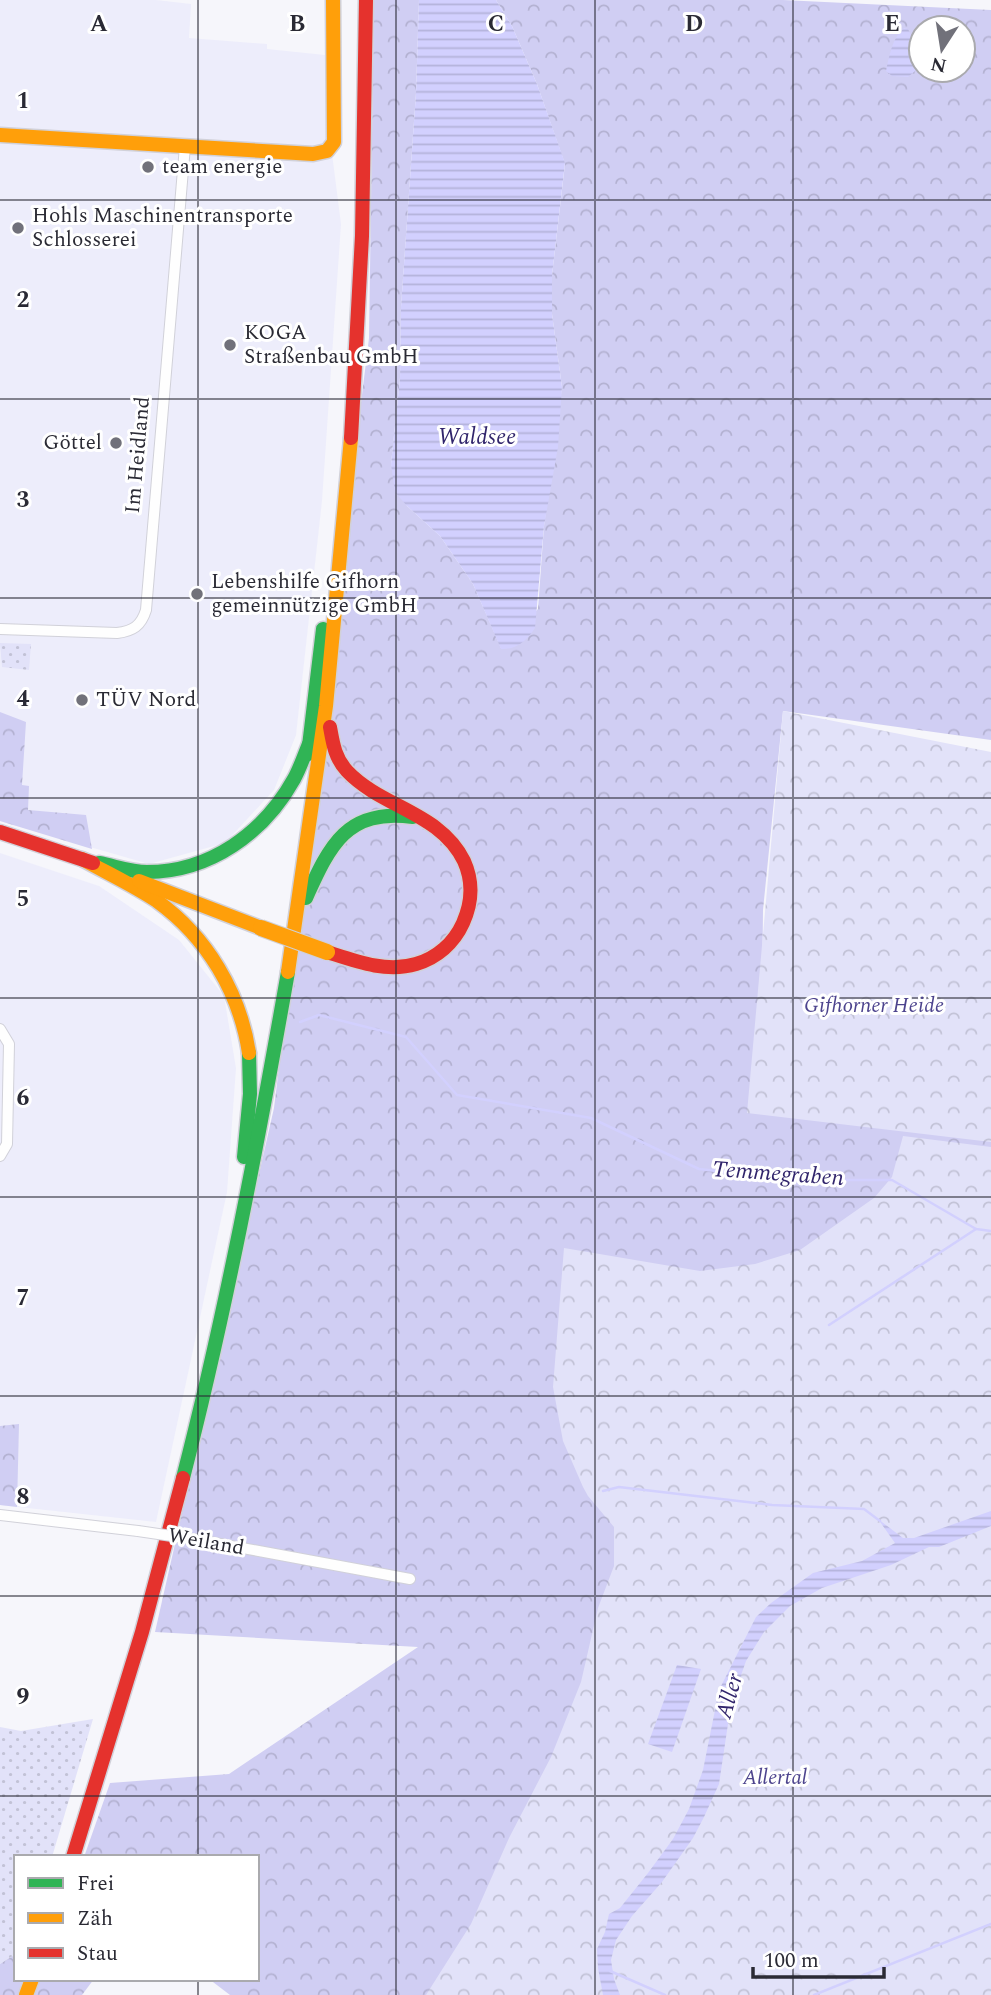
<svg xmlns="http://www.w3.org/2000/svg" width="991" height="1995" font-family="Spectral,serif">
	<style>
		.built { fill: #ededfb }
		.grass { fill: url(#grass-dots) }
		.forest { fill: url(#forest-crowns); fill-rule: evenodd }
		.park { fill: url(#park-crowns) }
		.water { fill: url(#water-rules) }
		.lines { fill: none; stroke-linecap: round; stroke-linejoin: round }
		.stream { stroke: #d2d0fe; stroke-width: 2.5 }
		.street-casing { stroke: #d1d1d9; stroke-width: 12 }
		.fast-casing { stroke: #d1d1d9; stroke-width: 17 }
		.slow-casing { stroke: #d1d1d9; stroke-width: 17 }
		.jam-casing { stroke: #d1d1d9; stroke-width: 17 }
		.street { stroke: #fefefe; stroke-width: 10 }
		.fast { stroke: #30b455; stroke-width: 14 }
		.slow { stroke: #ff9f0a; stroke-width: 14 }
		.jam { stroke: #e5322d; stroke-width: 14 }
		.street-bridge-casing { stroke: #d1d1d9; stroke-width: 12; stroke-linecap: butt }
		.slow-bridge-casing { stroke: #d1d1d5; stroke-width: 18; stroke-linecap: butt }
		.street-bridge { stroke: #fefefe; stroke-width: 10 }
		.slow-bridge { stroke: #ff9f0a; stroke-width: 16 }
		.grid { fill: none; stroke: #2a2a34; stroke-width: 2; stroke-opacity: 0.55 }
		.poi-dot { fill: #71717a; stroke: #fff; stroke-width: 2.5 }
		.labels { text-anchor: middle; dominant-baseline: central; stroke-width: 6; stroke-linejoin: round; paint-order: stroke }
		.poi-label { font-size: 21px; fill: #2a2a34; stroke: #fff; text-anchor: start }
		.street-label { font-size: 21px; fill: #2a2a34; stroke: #fff }
		.park-label { font-size: 21px; font-style: italic; fill: #4d448e; stroke: #fff }
		.water-label { font-size: 23px; font-style: italic; fill: #31256c; stroke: #fff }
		.grid-label { font-size: 23px; text-anchor: middle; font-weight: bold; fill: #2a2a34; stroke: #fff; stroke-width: 6; stroke-linejoin: round; paint-order: stroke }
	</style>
	<defs>
		<pattern id="grass-dots" width="8" height="8" patternUnits="userSpaceOnUse" patternTransform="scale(1.75)"><rect width="8" height="8" fill="#e2e2f9"/><path d="M2 2h.1M6 6h.1" fill="none" stroke="#c2c2d6" stroke-width="1.8" stroke-linecap="round"/></pattern>
		<pattern id="forest-crowns" width="20" height="18" patternUnits="userSpaceOnUse" patternTransform="scale(1.75)"><rect width="20" height="18" fill="#d0cef3"/><path d="M2 6a3 3 0 1 1 6 0M12 15a3 3 0 1 1 6 0" fill="none" stroke="#b3b1d1"/></pattern>
		<pattern id="park-crowns" width="20" height="18" patternUnits="userSpaceOnUse" patternTransform="scale(1.75)"><rect width="20" height="18" fill="#e2e2f9"/><path d="M2 6a3 3 0 1 1 6 0M12 15a3 3 0 1 1 6 0" fill="none" stroke="#c2c2d6"/></pattern>
		<pattern id="water-rules" width="6" height="5" patternUnits="userSpaceOnUse" patternTransform="scale(1.75)"><rect width="6" height="5" fill="#d2d0fe"/><path d="M0 2.5h6" fill="none" stroke="#b4b3da"/></pattern>
	</defs>
	<rect width="100%" height="100%" fill="#f6f6fb"/>
	<g class="built">
		<polygon points="0,0 156,0 191,4 189,38 267,44 267,49 325,55 329,130 341,224 322,501 296,735 274,790 225,843 149,864 0,821"/>
		<polygon points="0,853 99,886 179,940 224,996 236,1068 227,1192 156,1522 0,1505"/>
	</g>
	<g class="grass">
		<polygon points="0,643 31,644 29,670 2,667"/>
		<polygon points="93,1719 52,1857 16,1857 16,1954 0,1964 0,1727 21,1731"/>
	</g>
	<g class="forest">
		<path d="M374,0H419L416,93L401,307L400,378L391,464L407,506L440,536L473,584L501,648L538,609L544,526L562,387L552,314V275L565,164L537,84L512,26L496,0H783L991,10V740L783,711L763,910L761,1085L991,1067V1181L642,1513L630,1595L438,1995H230L209,1979H257V1857H84L110,1783L229,1774L418,1647L155,1632L274,1108L369,338ZM921,28H963V70H921Z"/>
		<polygon points="0,712 26,722 22,785 29,786 28,810 86,815 92,849 0,821"/>
		<polygon points="19,1424 17,1507 0,1505 0,1426"/>
		<polygon points="16,1954 16,1979 94,1979 82,1995 0,1995 0,1964"/>
	</g>
	<g class="park">
		<polygon points="783,711 991,752 991,1142 747,1113"/>
		<polygon points="903,1136 991,1147 991,1995 426,1995 471,1924 509,1838 551,1757 581,1682 598,1608 614,1566 614,1527 588,1496 583,1487 563,1441 553,1387 564,1248 700,1271 755,1264 800,1250 874,1198 892,1177"/>
	</g>
	<g class="water">
		<path d="M419,0H496L512,26L537,84L565,163L552,275V314L562,387L558,447L544,526L535,628C527,640 517,650 501,649L473,584L440,536L407,506L395,492L391,464L400,378L401,307L416,93Z"/>
		<path d="M904,28L908,29L919,51L921,66L908,77L892,76L886,71C889,57 892,38 904,28Z"/>
		<polygon points="991,1511 991,1526 939,1547 929,1547 891,1565 822,1588 790,1606 764,1632 746,1661 731,1704 719,1784 704,1817 693,1838 662,1882 632,1916 616,1940 611,1960 614,1979 620,1995 603,1995 598,1968 597,1949 605,1932 609,1914 620,1908 648,1873 673,1839 689,1809 703,1770 719,1690 756,1617 771,1603 813,1573 862,1561 895,1543 878,1519 903,1538 914,1538"/>
		<polygon points="677,1665 701,1669 672,1752 648,1744"/>
	</g>
	<g class="lines">
		<g class="stream">
			<polyline points="300,1022 319,1015 406,1037 457,1095 591,1118 699,1169 799,1180 892,1180 976,1229 991,1231"/>
			<polyline points="829,1325 976,1229"/>
			<polyline points="603,1491 619,1487 772,1505 864,1509 880,1521"/>
			<polyline points="610,1971 665,1995"/>
			<polyline points="814,1995 991,1924"/>
		</g>
		<g class="street-casing">
			<g id="street">
				<path d="M0,629L117,633C133,631 141,626 146,610L185,146"/>
				<polyline points="0,1029 9,1044 7,1144 0,1156"/>
				<polyline points="0,1515 138,1531"/>
				<polyline points="199,1540 410,1579"/>
			</g>
		</g>
		<g class="fast-casing">
			<g id="fast">
				<polyline points="308,754 323,629"/>
				<path d="M99,863C115,866 131,872 147,872C210,872 264,833 294,779C300,768 304,756 309,744"/>
				<path d="M306,898C330,845 347,808 413,817"/>
				<polyline points="244,1157 250,1094 249,1053"/>
				<path d="M183,1478C226,1311 258,1142 288,972"/>
			</g>
		</g>
		<g class="slow-casing">
			<g id="slow">
				<polyline points="0,135 313,154 327,151 334,142 333,0"/>
				<path d="M82,859C107,873 133,885 157,901C207,937 240,993 249,1053"/>
				<polyline points="139,881 261,928"/>
				<polyline points="288,972 326,706 351,438"/>
				<polyline points="26,1995 32,1979"/>
			</g>
		</g>
		<g class="jam-casing">
			<g id="jam">
				<polyline points="351,438 362,236 366,0"/>
				<polyline points="0,832 93,863"/>
				<path d="M327,952C355,961 386,973 416,964C437,958 454,943 463,923C472,903 473,881 464,861C440,812 382,808 347,771C335,758 333,744 330,727"/>
				<polyline points="73,1857 142,1632 183,1478"/>
			</g>
		</g>
		<use href="#street" class="street"/>
		<use href="#fast" class="fast"/>
		<use href="#slow" class="slow"/>
		<use href="#jam" class="jam"/>
		<g class="street-bridge-casing">
			<polyline id="street-bridge" points="138,1531 199,1540"/>
		</g>
		<g class="slow-bridge-casing">
			<polyline id="slow-bridge" points="261,928 327,952"/>
		</g>
		<use href="#street-bridge" class="street-bridge"/>
		<use href="#slow-bridge" class="slow-bridge"/>
	</g>
	<path class="grid" d="M198,0V1857M396,0V1995M595,0V1995M793,0V1995M0,200H991M0,399H991M0,598H991M0,798H991M0,998H991M0,1197H991M0,1396H991M0,1596H991M0,1796H991M198,1979V1995"/>
	<g class="poi-dot">
		<circle cx="148" cy="167" r="7"/>
		<circle cx="18" cy="228" r="7"/>
		<circle cx="230" cy="345" r="7"/>
		<circle cx="116" cy="443" r="7"/>
		<circle cx="197" cy="594" r="7"/>
		<circle cx="82" cy="700" r="7"/>
	</g>
	<g class="labels">
		<g class="poi-label">
			<text x="162" y="167">team energie</text>
			<text x="32" y="216">Hohls Maschinentransporte<tspan x="32" dy="24">Schlosserei</tspan></text>
			<text x="244" y="333">KOGA<tspan x="244" dy="24">Straßenbau GmbH</tspan></text>
			<text x="102" y="443" text-anchor="end">Göttel</text>
			<text x="211" y="582">Lebenshilfe Gifhorn<tspan x="211" dy="24">gemeinnützige GmbH</tspan></text>
			<text x="96" y="700">TÜV Nord</text>
		</g>
		<g class="street-label">
			<text transform="translate(138 455) rotate(-85)">Im Heidland</text>
			<text transform="translate(206 1542) rotate(10)">Weiland</text>
		</g>
		<g class="park-label">
			<text x="874" y="1006">Gifhorner Heide</text>
			<text x="775" y="1778">Allertal</text>
		</g>
		<g class="water-label">
			<text x="477" y="437">Waldsee</text>
			<text transform="translate(778 1174) rotate(4)">Temmegraben</text>
			<text transform="translate(730 1696) rotate(-74)">Aller</text>
		</g>
	</g>
	<g class="grid-label">
		<text x="99" y="31">A</text>
		<text x="297" y="31">B</text>
		<text x="496" y="31">C</text>
		<text x="694" y="31">D</text>
		<text x="892" y="31">E</text>
		<text x="23" y="108">1</text>
		<text x="23" y="307">2</text>
		<text x="23" y="507">3</text>
		<text x="23" y="706">4</text>
		<text x="23" y="906">5</text>
		<text x="23" y="1105">6</text>
		<text x="23" y="1305">7</text>
		<text x="23" y="1504">8</text>
		<text x="23" y="1704">9</text>
	</g>
	<rect x="14" y="1855" width="245" height="126" fill="#ffffff" stroke="#aaaaae" stroke-width="2"/>
	<rect x="28" y="1878" width="35" height="10" fill="#30b455" stroke="#aaaaae" stroke-width="2"/>
	<text x="77" y="1890" font-size="21" fill="#2a2a34">Frei</text>
	<rect x="28" y="1913" width="35" height="10" fill="#ff9f0a" stroke="#aaaaae" stroke-width="2"/>
	<text x="77" y="1925" font-size="21" fill="#2a2a34">Zäh</text>
	<rect x="28" y="1948" width="35" height="10" fill="#e5322d" stroke="#aaaaae" stroke-width="2"/>
	<text x="77" y="1960" font-size="21" fill="#2a2a34">Stau</text>
	<g transform="translate(942 49) rotate(192)"><circle r="33" fill="#ffffff" stroke="#aaaaae" stroke-width="2"/>
	<path d="M0-5L12 26L0 18L-12 26Z" fill="#71717a"/>
	<text y="-10" font-size="19" font-weight="bold" text-anchor="middle" fill="#2a2a34">N</text>
	</g>
	<path d="M753 1967v10h131v-10" fill="none" stroke="#2a2a34" stroke-width="3.5"/>
	<text x="764" y="1967" font-size="21" fill="#2a2a34" stroke="#ffffff" stroke-width="5" paint-order="stroke">100 m</text>
</svg>
